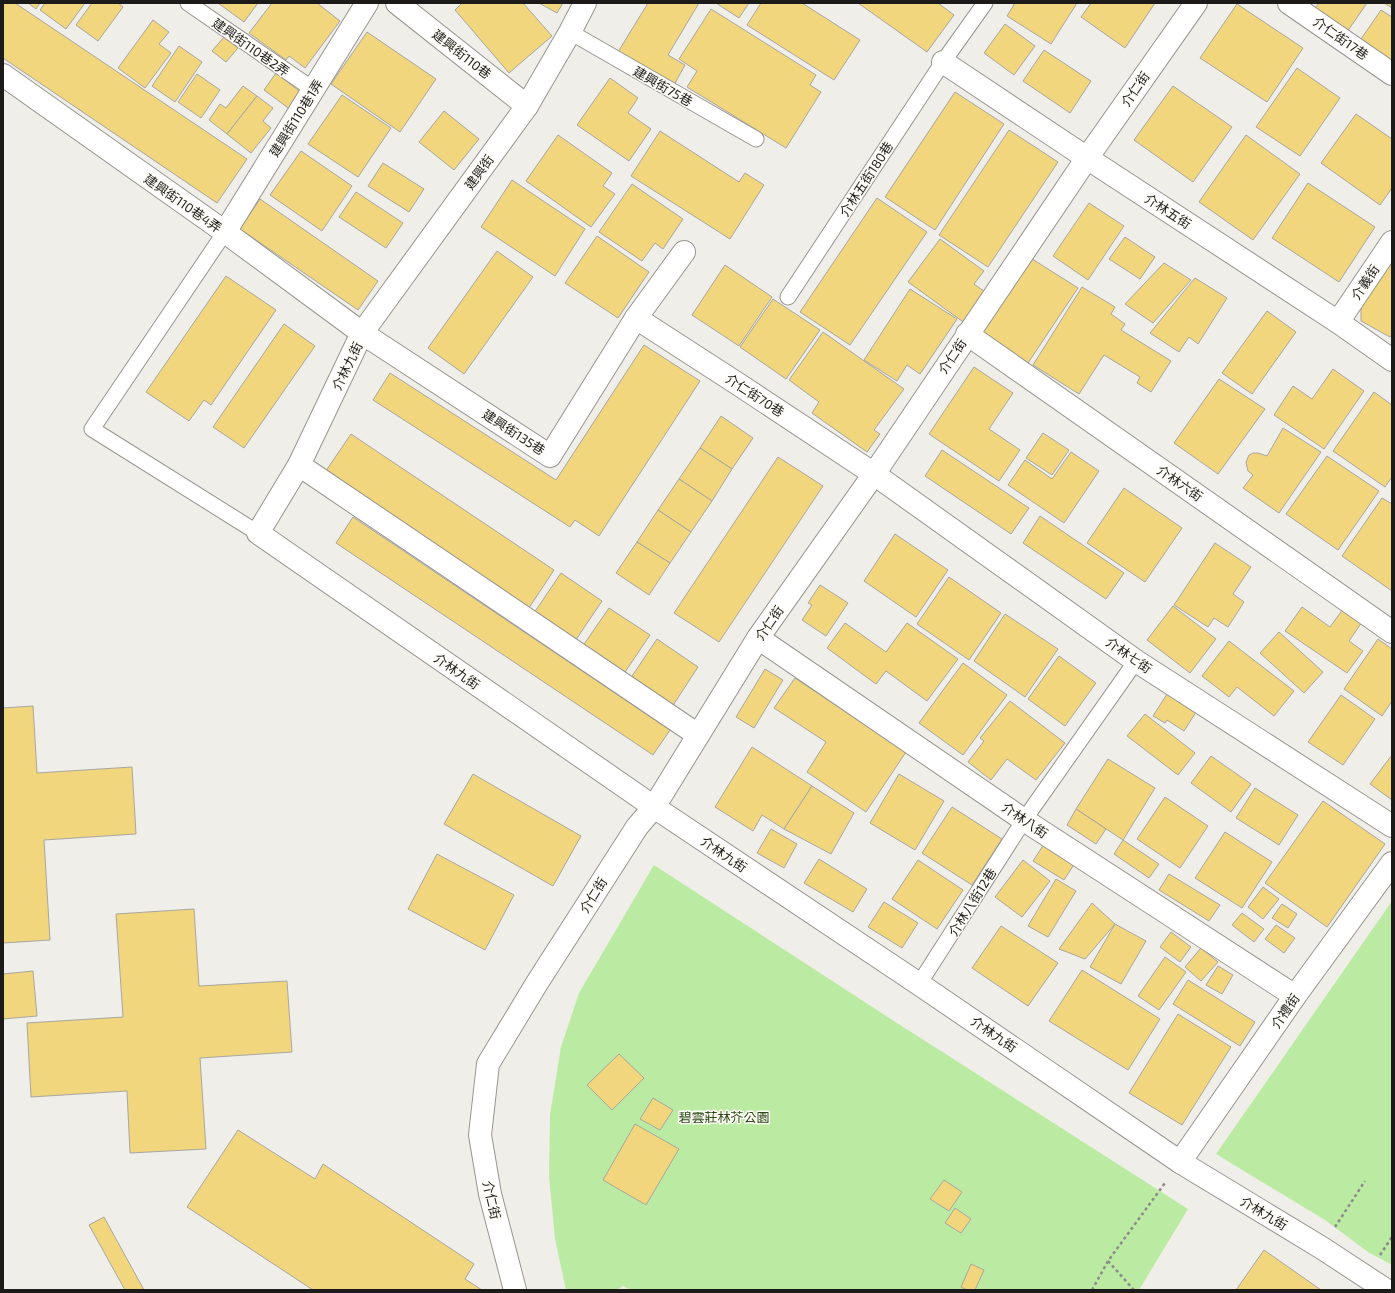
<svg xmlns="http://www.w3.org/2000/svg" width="1395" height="1293" font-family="'Exo 2','Noto Sans TC',sans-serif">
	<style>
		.green { fill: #bbeba2 }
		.building { fill: #f1d67d; stroke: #a8a6a0 }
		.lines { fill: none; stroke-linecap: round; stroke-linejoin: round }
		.lane-casing { stroke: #97958f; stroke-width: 17 }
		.street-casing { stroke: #97958f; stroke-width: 24 }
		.path { stroke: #8d8b87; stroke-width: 2.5; stroke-dasharray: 3 3; stroke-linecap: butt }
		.lane { stroke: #fff; stroke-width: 15 }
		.street { stroke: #fff; stroke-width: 22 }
		.labels { text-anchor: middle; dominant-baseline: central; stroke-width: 3; stroke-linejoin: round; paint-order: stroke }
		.street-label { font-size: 13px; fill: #1c1b19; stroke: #fefcf6 }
		.park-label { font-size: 13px; fill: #2b4a17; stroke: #fefcf6 }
	</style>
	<rect width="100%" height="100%" fill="#f0eee8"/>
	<g class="green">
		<polygon points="654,865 897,1023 1188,1209 1139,1290 631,1290 623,1286 617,1290 566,1290 555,1239 549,1176 550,1115 561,1047 579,993"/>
		<polygon points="1392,901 1392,1265 1368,1252 1325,1220 1216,1154"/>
	</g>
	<g class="building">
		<polygon points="3,3 15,3 247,159 217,203 3,58"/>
		<polygon points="28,3 40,3 36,9"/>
		<polygon points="45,3 85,3 66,29 40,10"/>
		<polygon points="92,3 118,3 123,7 98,41 76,25"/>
		<polygon points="218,3 258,3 244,22"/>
		<polygon points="272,3 317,3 340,21 305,68 289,56 286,60 249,33"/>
		<polygon points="462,3 523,3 552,36 509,73 455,10"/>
		<polygon points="539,3 563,3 557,13"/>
		<polygon points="648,3 699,3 668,55 685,65 674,85 618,52"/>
		<polygon points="716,3 749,3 739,18"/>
		<polygon points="761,3 802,3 860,40 834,80 747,25"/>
		<polygon points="858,3 938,3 954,15 927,52"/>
		<polygon points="1015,3 1077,3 1051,44 1007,16"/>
		<polygon points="1091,3 1155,3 1125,48 1081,17"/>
		<polygon points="1319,3 1367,3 1347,32 1314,9"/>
		<polygon points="1384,3 1392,3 1392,8"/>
		<polygon points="1237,4 1303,48 1267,102 1200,58"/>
		<polygon points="711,9 816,75 810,85 821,92 786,148 687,87 697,71 679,59"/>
		<polygon points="1381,10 1392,17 1392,61 1361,39"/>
		<polygon points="153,20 169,32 159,44 171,53 145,88 118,68"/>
		<polygon points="1005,24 1035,46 1014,75 984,53"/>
		<polygon points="367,32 436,79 400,132 331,84"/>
		<polygon points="224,37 238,48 226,62 212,51"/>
		<polygon points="179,46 202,62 175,102 152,86"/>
		<polygon points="1044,50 1091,81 1070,113 1023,81"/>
		<polygon points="1297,68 1340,98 1300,156 1256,127"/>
		<polygon points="276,73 303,94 291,110 264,90"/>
		<polygon points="197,74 220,90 201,118 178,102"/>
		<polygon points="610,78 638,98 628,113 651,129 629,161 577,125"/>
		<polygon points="243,86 257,96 227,134 209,120 220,104 226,108"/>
		<polygon points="1173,86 1232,127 1193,182 1134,140"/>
		<polygon points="955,92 1004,124 935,230 885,197"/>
		<polygon points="342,95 391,128 358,177 308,144"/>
		<polygon points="257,96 273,108 263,121 271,128 251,153 227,134"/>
		<polygon points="444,111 479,139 454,170 419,142"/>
		<polygon points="1356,114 1392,139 1392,188 1380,205 1321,163"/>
		<polygon points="1009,130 1058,162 988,267 939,235"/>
		<polygon points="660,131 739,182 745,173 764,185 730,239 631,176"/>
		<polygon points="558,135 612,173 603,186 615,194 591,227 526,181"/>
		<polygon points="1246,135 1300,174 1253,240 1199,202"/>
		<polygon points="301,151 352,186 322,231 270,195"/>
		<polygon points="383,163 424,189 409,212 368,186"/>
		<polygon points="512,180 585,229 555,276 481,227"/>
		<polygon points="1308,183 1375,227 1339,282 1272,238"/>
		<polygon points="632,184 683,219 663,249 655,243 642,261 599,232"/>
		<polygon points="356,192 403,223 386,248 339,217"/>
		<polygon points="877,198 927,232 850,345 800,312"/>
		<polygon points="260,199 378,281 358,310 240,229"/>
		<polygon points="1089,203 1124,226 1088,280 1053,256"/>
		<polygon points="597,236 649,272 618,318 565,283"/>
		<polygon points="1125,237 1155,257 1140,279 1109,259"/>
		<polygon points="940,239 984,271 974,284 988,294 966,324 908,282"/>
		<polygon points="497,251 533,277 464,374 428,348"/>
		<polygon points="1392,252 1392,334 1390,337 1361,321 1361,302"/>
		<polygon points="1029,257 1078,288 1028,363 980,332"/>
		<polygon points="1164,263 1191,280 1153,323 1125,304"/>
		<polygon points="725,265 772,297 739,346 692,315"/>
		<polygon points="226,276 276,310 211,405 204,400 189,421 146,392"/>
		<polygon points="1195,278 1227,298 1198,344 1189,337 1179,352 1150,333"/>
		<polygon points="1082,287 1115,307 1111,314 1125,324 1121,330 1171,361 1151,392 1137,383 1140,377 1104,355 1079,394 1033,365"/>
		<polygon points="910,289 957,319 920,374 907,365 897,381 864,360"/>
		<polygon points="773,299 820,330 786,379 740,347"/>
		<polygon points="1267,311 1296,332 1252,394 1222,373"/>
		<polygon points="284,324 315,346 244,448 213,427"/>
		<polygon points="823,332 904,389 874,430 880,434 867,452 812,413 819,402 789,380"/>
		<polygon points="644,345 700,381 599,536 575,520 570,527 373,400 390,373 556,480"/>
		<polygon points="974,367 1013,393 989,429 1020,450 999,481 929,434"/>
		<polygon points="1333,369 1364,391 1324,449 1274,415 1293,386 1312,399"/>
		<polygon points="1219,379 1265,409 1218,474 1174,443"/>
		<polygon points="1374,392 1392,405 1392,477 1385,487 1333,451"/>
		<polygon points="721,416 753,438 732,469 700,448"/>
		<polygon points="1283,428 1321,452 1279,513 1243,488 1253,475 1248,471 1247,467 1246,462 1249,455 1253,453 1258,453 1267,456"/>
		<polygon points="1043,433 1069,450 1052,475 1026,458"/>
		<polygon points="351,434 554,570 525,614 321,478"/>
		<polygon points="700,448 732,469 712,501 679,479"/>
		<polygon points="942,450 1029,508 1011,534 925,476"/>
		<polygon points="1071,452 1099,471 1064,523 1008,485 1025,460 1052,479"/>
		<polygon points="1327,456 1379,491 1338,550 1286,514"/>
		<polygon points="778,457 823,486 719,642 674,613"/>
		<polygon points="679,479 712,501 691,532 658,510"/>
		<polygon points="1124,488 1182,528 1145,582 1087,543"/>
		<polygon points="1382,498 1392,504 1392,591 1342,556"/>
		<polygon points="658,510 691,532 670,563 637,542"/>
		<polygon points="1040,516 1124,573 1106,599 1023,543"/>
		<polygon points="353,517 670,730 653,755 336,543"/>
		<polygon points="895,534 948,570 916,617 864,581"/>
		<polygon points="637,542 670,563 649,595 616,573"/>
		<polygon points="1215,543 1251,567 1233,594 1244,602 1228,627 1214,618 1208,627 1174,605"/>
		<polygon points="561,573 602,601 571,647 530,619"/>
		<polygon points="949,577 1001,613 969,660 917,624"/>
		<polygon points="820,585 848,603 826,636 802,620 812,605 808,603"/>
		<polygon points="1173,606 1216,639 1190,673 1147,640"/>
		<polygon points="1302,607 1330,627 1343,609 1362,622 1349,641 1363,651 1347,673 1285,631"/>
		<polygon points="609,608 650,635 619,681 578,653"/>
		<polygon points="1005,614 1058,649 1025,697 974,661"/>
		<polygon points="845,623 886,652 907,623 958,659 927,701 886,671 876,684 827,648"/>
		<polygon points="1279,632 1323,672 1304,693 1260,653"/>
		<polygon points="657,639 698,667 668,713 626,685"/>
		<polygon points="1378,639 1392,649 1392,701 1382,716 1344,689"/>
		<polygon points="1229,641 1294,691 1274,716 1237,687 1229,697 1202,676"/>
		<polygon points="1059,656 1096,683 1065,726 1028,699"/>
		<polygon points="963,663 1007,695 963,755 919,723"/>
		<polygon points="765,669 783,680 754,728 736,717"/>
		<polygon points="795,678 906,752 866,812 807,772 826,742 774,708"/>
		<polygon points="1167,694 1196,712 1184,731 1167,720 1165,723 1153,716"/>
		<polygon points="1341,695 1375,719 1343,765 1308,742"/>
		<polygon points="1010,701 1065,743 1036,780 1007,759 991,780 968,762 984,741 980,738"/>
		<polygon points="33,706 37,773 132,767 136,834 44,840 50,940 3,943 3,708"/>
		<polygon points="1145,714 1195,753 1178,775 1127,736"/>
		<polygon points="752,747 812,786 784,829 762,815 753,831 715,807"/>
		<polygon points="1392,755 1392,800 1370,784"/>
		<polygon points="1211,756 1251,784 1231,812 1191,783"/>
		<polygon points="1108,759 1155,788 1123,840 1076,809"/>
		<polygon points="473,774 581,836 553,886 444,824"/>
		<polygon points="899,774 944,801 915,850 870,823"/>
		<polygon points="812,786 854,813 831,854 784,829"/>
		<polygon points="1255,788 1298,815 1279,845 1236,818"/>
		<polygon points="1165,797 1208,826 1180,868 1137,839"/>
		<polygon points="1323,801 1385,844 1327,927 1265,883"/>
		<polygon points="952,807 1002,839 972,885 922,853"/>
		<polygon points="1076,809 1106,829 1096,844 1067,825"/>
		<polygon points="771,829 797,844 784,868 757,853"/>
		<polygon points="1225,832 1272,862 1242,908 1195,878"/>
		<polygon points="1123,840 1159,864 1149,878 1114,854"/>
		<polygon points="1046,841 1077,860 1064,880 1033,861"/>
		<polygon points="437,854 514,895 485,950 408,909"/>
		<polygon points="819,859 867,889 853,912 804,883"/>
		<polygon points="918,860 963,890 937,929 892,899"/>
		<polygon points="1023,860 1050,881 1022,917 995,897"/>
		<polygon points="1169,874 1220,905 1209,921 1159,890"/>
		<polygon points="1056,879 1076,891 1048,937 1028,926"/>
		<polygon points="1263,887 1279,899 1263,919 1248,907"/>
		<polygon points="884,902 918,923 902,948 868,927"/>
		<polygon points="1092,903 1115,924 1085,959 1059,949"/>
		<polygon points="1282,904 1297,914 1288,928 1272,918"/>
		<polygon points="194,909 199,986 287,981 292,1052 200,1058 206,1149 130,1153 127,1091 31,1097 27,1023 123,1017 116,914"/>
		<polygon points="1242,913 1264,929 1254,942 1232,925"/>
		<polygon points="1115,924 1146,941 1121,984 1090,967"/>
		<polygon points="1276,925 1295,938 1284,953 1265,939"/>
		<polygon points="1001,926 1058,963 1028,1006 972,968"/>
		<polygon points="1171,932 1191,947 1180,962 1160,947"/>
		<polygon points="1201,948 1218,962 1201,981 1185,967"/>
		<polygon points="1165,957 1186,972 1159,1010 1138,996"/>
		<polygon points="1218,966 1233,975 1222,994 1206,985"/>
		<polygon points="1082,970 1160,1019 1128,1070 1049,1021"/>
		<polygon points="33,971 37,1016 3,1019 3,974"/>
		<polygon points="1188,980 1255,1022 1240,1046 1173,1004"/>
		<polygon points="1178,1014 1231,1047 1182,1125 1129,1093"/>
		<polygon points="619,1054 644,1078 612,1110 587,1085"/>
		<polygon points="653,1098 673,1110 660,1130 640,1119"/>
		<polygon points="635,1124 679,1149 646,1205 603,1180"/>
		<polygon points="238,1130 315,1179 323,1164 474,1264 465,1279 482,1290 313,1290 187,1207"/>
		<polygon points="944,1180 962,1192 949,1211 930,1199"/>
		<polygon points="955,1208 971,1219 961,1233 945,1223"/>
		<polygon points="104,1217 144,1290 125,1290 89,1225"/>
		<polygon points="1264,1250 1321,1290 1236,1290"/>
		<polygon points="971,1264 984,1270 975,1290 967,1290 961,1287"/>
	</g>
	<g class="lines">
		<g class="lane-casing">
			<g id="lane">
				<polyline points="188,3 314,90"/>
				<polyline points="570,32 756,139"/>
				<polyline points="225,232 92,429 258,533"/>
				<polyline points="788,297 943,62 985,3"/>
				<polyline points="919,984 1024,820 1136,661"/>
			</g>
		</g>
		<g class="street-casing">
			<g id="street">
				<polyline points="397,3 527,106"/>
				<polyline points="585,3 570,32 527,106 362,333 299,465 258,533 654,807 919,984 1180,1162 1322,1248 1386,1290"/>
				<polyline points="1289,3 1392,74"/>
				<polyline points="943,62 1087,158 1338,322 1392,360"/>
				<polyline points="3,75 225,232 362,333 550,456 636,318 684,252"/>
				<polyline points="225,232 367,3"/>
				<polyline points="636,318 738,384 874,474 1136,661 1392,826"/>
				<polyline points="1338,322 1392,242"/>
				<polyline points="967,334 1392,632"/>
				<polyline points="299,465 698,735"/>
				<polyline points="758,638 1024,820 1295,996"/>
				<polyline points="1180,1162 1295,996 1392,863"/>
				<polyline points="515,1290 490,1194 480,1135 488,1064 537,983 637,827 654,807 758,638 874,474 1087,158 1196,3"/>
			</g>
		</g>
		<g class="path">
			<polyline points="1335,1227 1365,1181"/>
			<polyline points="1380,1255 1392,1237"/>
			<polyline points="1108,1261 1134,1290"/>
			<polyline points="1092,1290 1108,1261 1165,1183"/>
		</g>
		<use href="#lane" class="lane"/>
		<use href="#street" class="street"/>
	</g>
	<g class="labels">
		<g class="street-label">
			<text transform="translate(1341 38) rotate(35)">介仁街17巷</text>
			<text transform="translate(251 47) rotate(35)">建興街110巷2弄</text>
			<text transform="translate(462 54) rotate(38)">建興街110巷</text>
			<text transform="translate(663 86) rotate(30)">建興街75巷</text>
			<text transform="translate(1135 89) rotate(-55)">介仁街</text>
			<text transform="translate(296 118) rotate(-58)">建興街110巷1弄</text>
			<text transform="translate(479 172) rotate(-54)">建興街</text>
			<text transform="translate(866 179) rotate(-57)">介林五街180巷</text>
			<text transform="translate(183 203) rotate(35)">建興街110巷4弄</text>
			<text transform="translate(1168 211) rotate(33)">介林五街</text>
			<text transform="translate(1365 282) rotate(-56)">介義街</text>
			<text transform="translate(952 356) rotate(-56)">介仁街</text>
			<text transform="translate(347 366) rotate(-64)">介林九街</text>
			<text transform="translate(755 395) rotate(33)">介仁街70巷</text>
			<text transform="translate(514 432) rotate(33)">建興街135巷</text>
			<text transform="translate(1180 483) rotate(35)">介林六街</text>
			<text transform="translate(769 623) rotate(-55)">介仁街</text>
			<text transform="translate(1129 655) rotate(35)">介林七街</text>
			<text transform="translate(457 671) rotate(35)">介林九街</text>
			<text transform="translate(1025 820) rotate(34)">介林八街</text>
			<text transform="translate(724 854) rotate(34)">介林九街</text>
			<text transform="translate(593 895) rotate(-58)">介仁街</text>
			<text transform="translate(972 902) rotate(-58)">介林八街12巷</text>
			<text transform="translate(1285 1011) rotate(-55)">介禮街</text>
			<text transform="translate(994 1034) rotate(34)">介林九街</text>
			<text transform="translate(492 1200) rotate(77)">介仁街</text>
			<text transform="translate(1264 1213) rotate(31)">介林九街</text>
		</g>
		<g class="park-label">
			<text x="724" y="1117">碧雲莊林芥公園</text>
		</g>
	</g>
	<rect width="1395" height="1293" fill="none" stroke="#1c1b19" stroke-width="8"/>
</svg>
